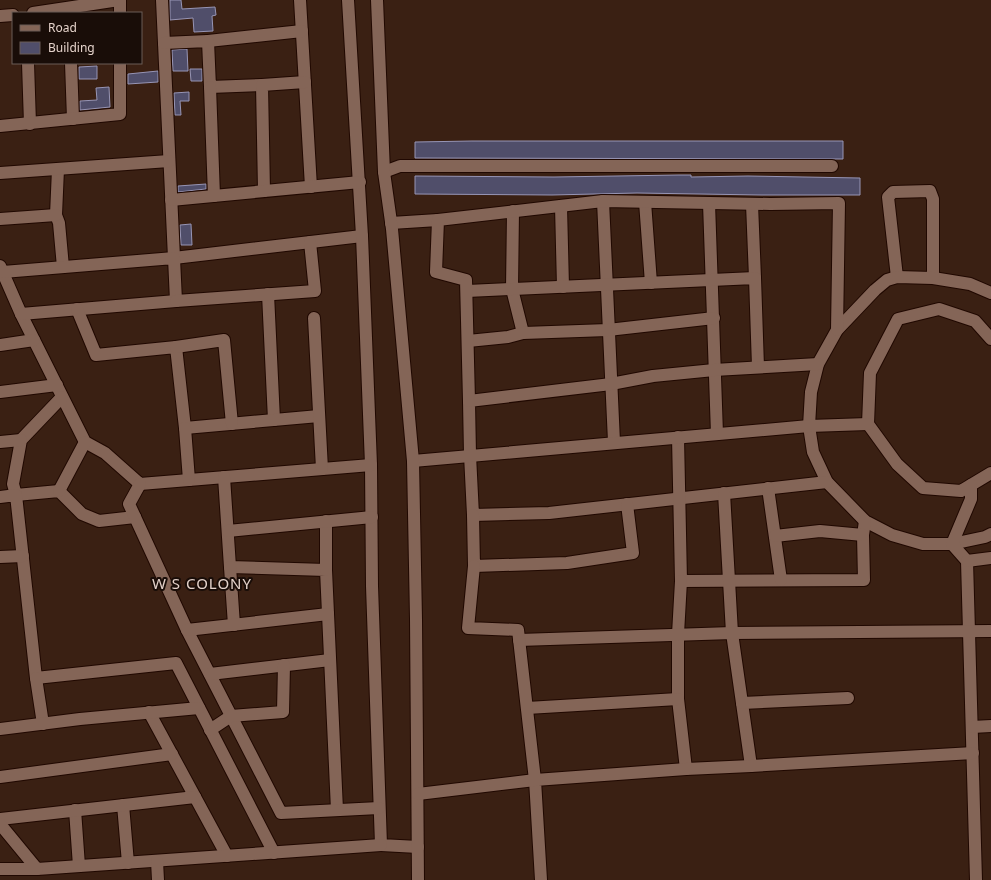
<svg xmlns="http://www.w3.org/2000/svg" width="991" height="880" font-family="'Noto Sans',sans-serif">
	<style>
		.building { fill: #504e6a; stroke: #9795b5 }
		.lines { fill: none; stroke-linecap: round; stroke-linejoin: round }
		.street-casing { stroke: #200801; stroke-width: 14 }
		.secondary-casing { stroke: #200801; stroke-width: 14 }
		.street { stroke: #846557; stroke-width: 12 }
		.secondary { stroke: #846557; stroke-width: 12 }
		.labels { text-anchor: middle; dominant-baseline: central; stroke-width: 4; stroke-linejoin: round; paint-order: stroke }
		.neighbourhood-label { font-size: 15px; letter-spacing: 1px; fill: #e4d2ca; stroke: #190d08 }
	</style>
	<rect width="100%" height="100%" fill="#3a2013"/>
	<g class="building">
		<polygon points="170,0 181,0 182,9 215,7 216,15 212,16 213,31 194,32 193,18 170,20"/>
		<polygon points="187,49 188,71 173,71 172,50"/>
		<polygon points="97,66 97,79 79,79 79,67"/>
		<polygon points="190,69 202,69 202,81 191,81"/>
		<polygon points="158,71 158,82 128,84 128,74"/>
		<polygon points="109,87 110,107 80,110 80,101 97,100 96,88"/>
		<polygon points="189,92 189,101 180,101 181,115 175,115 174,93"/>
		<polygon points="472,141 843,141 843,159 415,158 415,142"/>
		<polygon points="679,175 691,175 691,177 748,176 860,178 860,195 761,195 637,193 552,195 415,194 415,176 554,177"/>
		<polygon points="206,184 206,189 178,192 178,186"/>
		<polygon points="191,224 192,245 181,245 180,225"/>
	</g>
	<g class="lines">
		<g class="street-casing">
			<g id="street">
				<polyline points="162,0 174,258 362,236"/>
				<polyline points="300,0 311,187"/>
				<polyline points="348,0 362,236 371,465 372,586 381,845 418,847"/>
				<polyline points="33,13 119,0"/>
				<polyline points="120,13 120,0"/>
				<polyline points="0,16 13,15"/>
				<polyline points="208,41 302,31"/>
				<polyline points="164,43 208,41 210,87 262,85"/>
				<polyline points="28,63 30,124"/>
				<polyline points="71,63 73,119"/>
				<polyline points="210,87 214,196"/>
				<polyline points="0,126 120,114 120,63"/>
				<polyline points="58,169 56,215 59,223 63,267"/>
				<polyline points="384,172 400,166 832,166"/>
				<polyline points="0,173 169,161"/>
				<polyline points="264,191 262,85 305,82"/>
				<polyline points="171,200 360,182"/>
				<polyline points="603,201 614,442"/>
				<polyline points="645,202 651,283"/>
				<polyline points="709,203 717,434"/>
				<polyline points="752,204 755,278"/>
				<polyline points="561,206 563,287"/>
				<polyline points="513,211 512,289 523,333"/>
				<polyline points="0,219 56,215"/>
				<polyline points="391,223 438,220"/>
				<polyline points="0,266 21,314 85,442 105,453 140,484 371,465"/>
				<polyline points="3,272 174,258 176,301 21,314"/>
				<polyline points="897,277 888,197 893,192 930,191 933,199 933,278"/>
				<polyline points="467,291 755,278 758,367"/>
				<polyline points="991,293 970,284 933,278 897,277 887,280 875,290 837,330 818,364 811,392 809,426 813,452 827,482 865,521 892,535 923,544 952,544 985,537 991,534"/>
				<polyline points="268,294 274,420"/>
				<polyline points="176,301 315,291 310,242"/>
				<polyline points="77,309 96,355 176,347 185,428 319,416"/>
				<polyline points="314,318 322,469"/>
				<polyline points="991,339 975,321 939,309 898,319 870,373 868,424 897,464 923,488 961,491 991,473"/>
				<polyline points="468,341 508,337 523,333 608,330 714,318"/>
				<polyline points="0,345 34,340"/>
				<polyline points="176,347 224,340 232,424"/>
				<polyline points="818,364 714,370 653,376 611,384 469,401 470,455 473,515 549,513 827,482"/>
				<polyline points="0,392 57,385"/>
				<polyline points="62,397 21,440 13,484 16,495 59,491 82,514 99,521 135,517"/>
				<polyline points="469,401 466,280 436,272 438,220 603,201 770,204 839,203 837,330"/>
				<polyline points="185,428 189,480"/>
				<polyline points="678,437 681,581 864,580 863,535 865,521"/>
				<polyline points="0,442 21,440"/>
				<polyline points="413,461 809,426 868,424"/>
				<polyline points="224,477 230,567 326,570 337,810"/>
				<polyline points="140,484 129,504 187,630 281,813 379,808"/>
				<polyline points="971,485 971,499 952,544 967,561 976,880"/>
				<polyline points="768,488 781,580"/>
				<polyline points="59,491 85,442"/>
				<polyline points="724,493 732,633 751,766"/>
				<polyline points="0,497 16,495 36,678 176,663 274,853"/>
				<polyline points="473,515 474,566 567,563 633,553 627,504"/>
				<polyline points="326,521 326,570"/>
				<polyline points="228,531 372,517"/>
				<polyline points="775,536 820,531 863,535"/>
				<polyline points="0,557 23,556"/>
				<polyline points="967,561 991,558"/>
				<polyline points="230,567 234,625"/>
				<polyline points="681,581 678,634 678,699 686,769"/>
				<polyline points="187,630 328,614"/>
				<polyline points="519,640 732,633 991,631"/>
				<polyline points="210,674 330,660"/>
				<polyline points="36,678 43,724"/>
				<polyline points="742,703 848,698"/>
				<polyline points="527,708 678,699"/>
				<polyline points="149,712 227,856"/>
				<polyline points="972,727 991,726"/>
				<polyline points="0,729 80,719 199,708"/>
				<polyline points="210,730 231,716 283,712 284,665"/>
				<polyline points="0,777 172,754"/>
				<polyline points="123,805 128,863"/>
				<polyline points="75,810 79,866"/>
				<polyline points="0,819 195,797"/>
				<polyline points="0,824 37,869 381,845"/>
				<polyline points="157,861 158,880"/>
				<polyline points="0,869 37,869"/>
				<polyline points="541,880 535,780 686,769 751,766 973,753"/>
			</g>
		</g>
		<g class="secondary-casing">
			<g id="secondary">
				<polyline points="377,0 384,172 392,229 413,461 416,619 418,880"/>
				<polyline points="418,794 535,780 518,630 468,628 474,566"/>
			</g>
		</g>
		<use href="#street" class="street"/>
		<use href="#secondary" class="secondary"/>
	</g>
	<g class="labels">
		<g class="neighbourhood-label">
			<text x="202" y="583">W S COLONY</text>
		</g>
	</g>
	<rect x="12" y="12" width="130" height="52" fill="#190d08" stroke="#6a5c56"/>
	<rect x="20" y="25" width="20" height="6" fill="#846557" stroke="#6a5c56"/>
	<text x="48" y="32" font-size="12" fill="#e4d2ca">Road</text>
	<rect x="20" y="42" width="20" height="12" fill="#504e6a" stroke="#6a5c56"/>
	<text x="48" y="52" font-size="12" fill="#e4d2ca">Building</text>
</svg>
